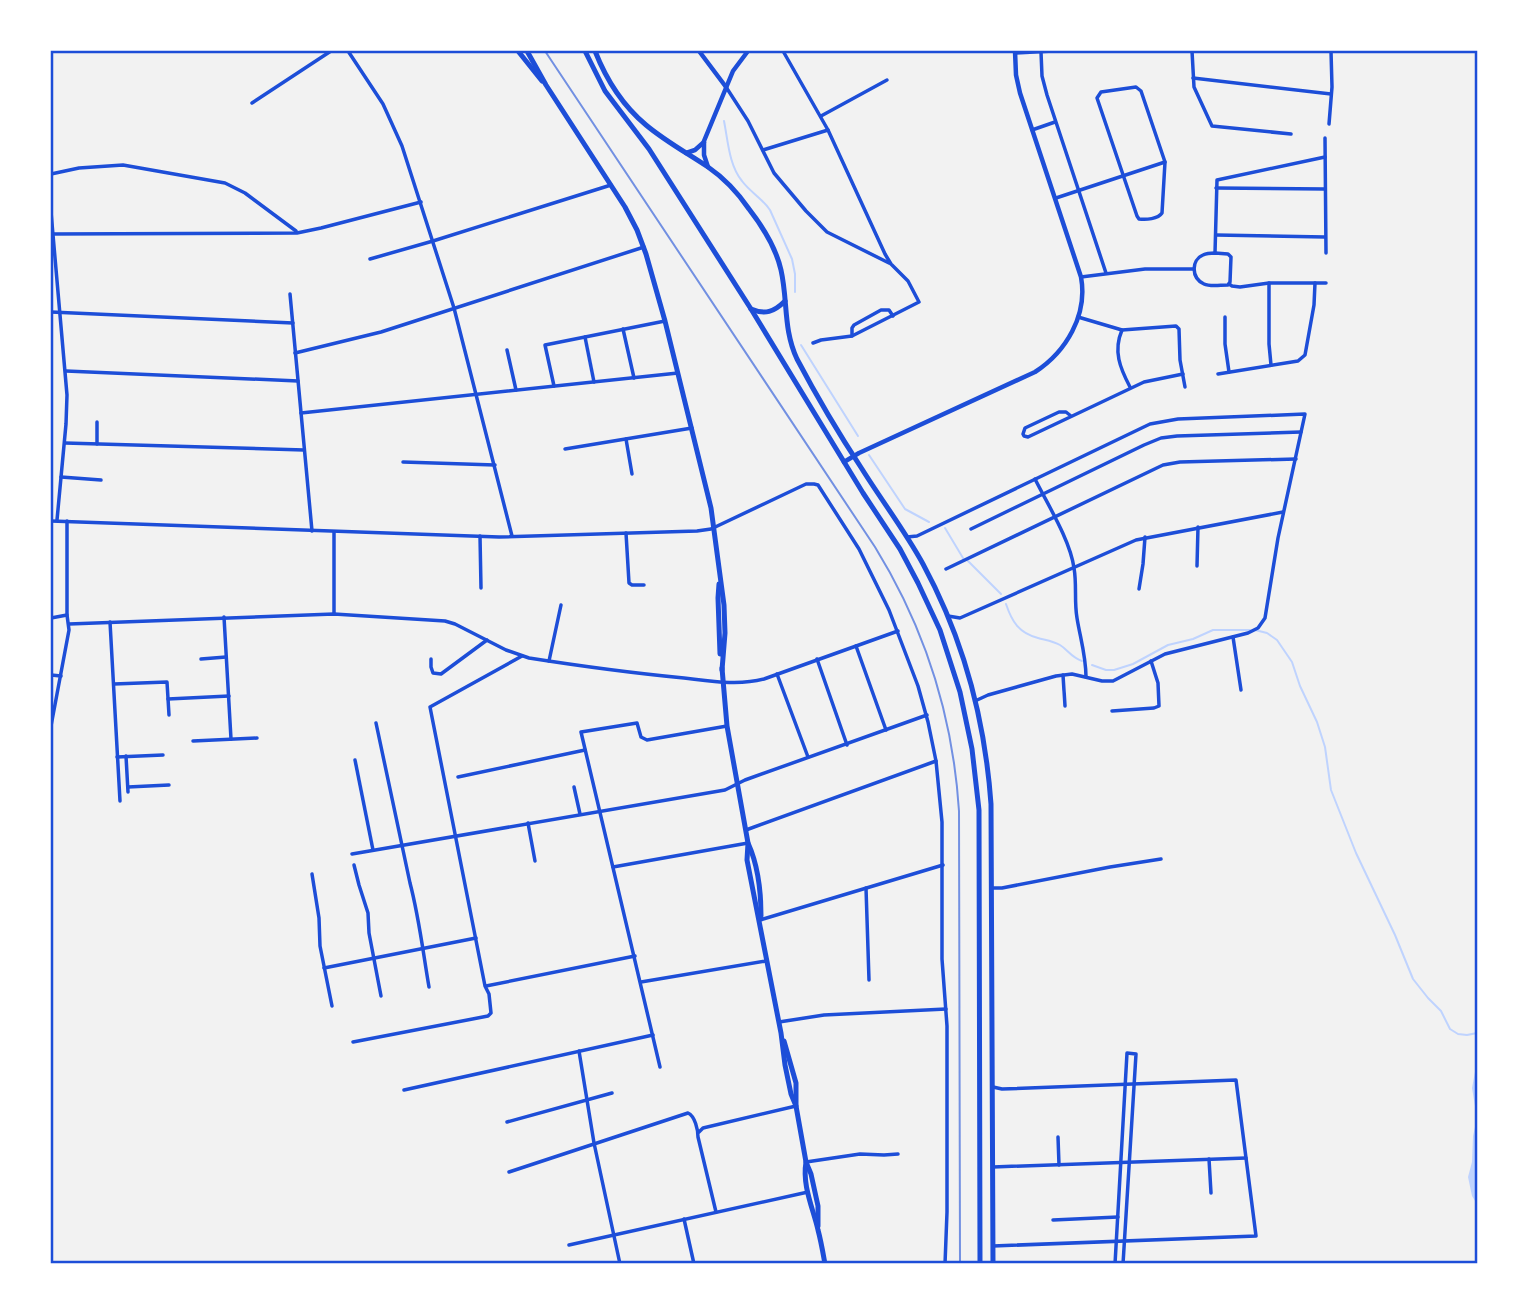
<svg xmlns="http://www.w3.org/2000/svg" width="1528" height="1315" font-family="'Fira Sans',sans-serif">
	<style>
		.water { fill: #bfd3fe }
		.lines { fill: none; stroke-linecap: round; stroke-linejoin: round }
		.stream { stroke: #bfd3fe; stroke-width: 2 }
		.minor { stroke: #1d4ed8; stroke-width: 3.5 }
		.tertiary { stroke: #1d4ed8; stroke-width: 4.5 }
		.secondary { stroke: #1d4ed8; stroke-width: 5 }
		.primary { stroke: #1d4ed8; stroke-width: 5 }
		.rail { stroke: #7290e2; stroke-width: 2 }
		.neatline { fill: none; stroke: #1d4ed8; stroke-width: 2.5 }
	</style>
	<rect width="100%" height="100%" fill="#f2f2f2"/>
	<polygon class="water" points="1477,1061 1477,1204 1472,1196 1468,1177 1472,1162 1473,1136 1477,1118 1472,1088"/>
	<g class="lines">
		<g class="stream">
			<path d="M724,121C728,141 729,165 742,181C750,192 762,198 770,210L792,259L795,274V292"/>
			<polyline points="801,345 858,436"/>
			<polyline points="869,455 905,509 929,522"/>
			<polyline points="945,528 963,558"/>
			<polyline points="968,561 1001,594"/>
			<path d="M1006,604C1012,622 1019,633 1038,638C1045,640 1053,641 1060,645C1068,650 1071,657 1082,661"/>
			<polyline points="1255,630 1267,633 1277,640 1292,662 1300,686 1317,722 1325,747 1331,790 1356,853 1395,935 1413,979 1428,998 1441,1011 1450,1029 1458,1034 1467,1035 1477,1033"/>
			<polyline points="1092,665 1106,670 1114,670 1133,664 1168,645 1193,639 1213,630 1250,630"/>
		</g>
		<g class="minor">
			<polyline points="348,51 383,104 402,146 454,308 512,536"/>
			<polyline points="783,51 828,130 885,254 891,264 908,281 919,302 852,336 821,340 813,343"/>
			<polyline points="1192,51 1194,87 1212,126 1291,134"/>
			<polyline points="1041,52 1042,76 1047,95 1106,273"/>
			<polyline points="1016,53 1053,51"/>
			<polyline points="1193,78 1331,94"/>
			<polyline points="726,87 748,121 774,173 806,211 827,232 889,263"/>
			<path d="M1136,87L1141,91L1165,162L1162,213C1158,219 1146,220 1139,219L1137,216L1097,98L1101,92Z"/>
			<polyline points="252,103 331,51"/>
			<polyline points="821,116 887,80"/>
			<polyline points="1329,124 1332,87 1331,51"/>
			<polyline points="1032,130 1055,122"/>
			<polyline points="1325,138 1326,253"/>
			<polyline points="763,150 828,130"/>
			<polyline points="51,174 79,168 123,165 225,183 245,193 296,231"/>
			<polyline points="1216,188 1325,189"/>
			<polyline points="1056,198 1165,162"/>
			<polyline points="51,212 67,395 66,424 57,520"/>
			<polyline points="51,234 297,233 321,228 421,202"/>
			<polyline points="1216,235 1325,237"/>
			<polyline points="1215,253 1217,180 1325,157"/>
			<path d="M1215,253L1228,254L1231,257L1230,282L1228,285C1220,285 1210,287 1204,284C1191,278 1191,260 1203,255C1207,253 1212,253 1215,253Z"/>
			<polyline points="370,259 433,241 611,185"/>
			<polyline points="1081,277 1145,269 1194,269"/>
			<polyline points="1269,283 1269,344 1271,365"/>
			<polyline points="1229,284 1232,286 1240,287 1269,283 1326,283"/>
			<polyline points="290,294 312,531"/>
			<polyline points="51,312 293,323"/>
			<polyline points="1078,317 1122,330 1176,326 1179,329 1180,360 1185,387"/>
			<polyline points="1225,317 1225,344 1229,372"/>
			<polyline points="623,329 634,378"/>
			<path d="M1122,330C1113,351 1120,368 1130,387"/>
			<polyline points="852,336 852,328 854,325 881,310 889,310 893,316"/>
			<polyline points="585,337 594,382"/>
			<polyline points="507,350 516,390"/>
			<polyline points="295,353 381,332 644,247"/>
			<polyline points="66,371 298,381"/>
			<polyline points="1218,374 1298,361 1305,355 1314,305 1315,283"/>
			<polyline points="554,386 545,345 665,321"/>
			<polyline points="301,413 678,373"/>
			<polyline points="1071,416 1066,412 1059,412 1025,428 1023,434 1024,436 1028,437 1144,382 1183,374"/>
			<polyline points="626,439 632,474"/>
			<polyline points="65,443 304,450"/>
			<polyline points="97,444 97,422"/>
			<polyline points="565,449 692,428"/>
			<polyline points="403,462 495,465"/>
			<polyline points="61,477 101,480"/>
			<path d="M1035,479C1048,505 1070,540 1074,568C1077,585 1074,601 1077,618C1080,637 1086,656 1086,677"/>
			<polyline points="51,521 499,537 697,531 711,529 806,484 814,484 818,485 859,549 889,610 918,686 928,722 936,761 942,822 942,959 947,1026 947,1212 945,1264"/>
			<polyline points="971,529 1144,445 1161,438 1177,436 1301,432"/>
			<polyline points="334,532 334,614"/>
			<polyline points="626,533 629,583 632,585 644,585"/>
			<polyline points="480,536 481,588"/>
			<polyline points="907,537 917,536 1150,424 1178,419 1305,414 1278,538 1265,618 1258,628 1248,633 1165,654 1113,681 1102,681 1072,674 1056,676 988,695 975,701"/>
			<polyline points="1197,566 1198,527"/>
			<polyline points="946,569 1163,465 1180,462 1296,459"/>
			<polyline points="1139,589 1143,564 1145,537"/>
			<polyline points="948,616 960,618 1136,540 1283,512"/>
			<polyline points="224,617 231,739"/>
			<polyline points="51,618 67,615"/>
			<polyline points="110,622 120,801"/>
			<path d="M69,624L334,614L445,621L455,624L506,650L529,658C580,666 632,673 684,678C710,681 738,686 764,679L898,631"/>
			<polyline points="1233,637 1241,690"/>
			<polyline points="856,646 886,730"/>
			<polyline points="201,659 226,657"/>
			<polyline points="431,659 431,667 433,673 441,674 487,640"/>
			<polyline points="817,659 847,745"/>
			<polyline points="549,661 561,605"/>
			<polyline points="777,674 808,757"/>
			<polyline points="51,675 61,676"/>
			<polyline points="1063,675 1065,706"/>
			<polyline points="114,684 167,682 169,715"/>
			<polyline points="168,699 229,696"/>
			<polyline points="1112,711 1154,708 1159,706 1158,683 1151,661"/>
			<path d="M376,723L410,883C419,917 423,952 429,987"/>
			<polyline points="51,726 69,630 67,615 67,521"/>
			<polyline points="193,741 257,738"/>
			<polyline points="126,756 128,792"/>
			<polyline points="117,757 163,755"/>
			<polyline points="355,760 373,850"/>
			<polyline points="458,777 585,750"/>
			<polyline points="128,787 169,785"/>
			<polyline points="574,787 580,814"/>
			<polyline points="528,823 535,861"/>
			<polyline points="746,830 936,761"/>
			<polyline points="352,854 725,790 745,780 927,715"/>
			<polyline points="354,865 359,885 368,913 369,933 381,996"/>
			<polyline points="613,867 748,843"/>
			<polyline points="312,874 319,918 320,946 332,1006"/>
			<polyline points="866,888 869,980"/>
			<polyline points="993,888 1002,888 1110,867 1161,859"/>
			<polyline points="760,920 943,865"/>
			<polyline points="324,968 476,938"/>
			<polyline points="641,982 766,961"/>
			<polyline points="486,986 635,956"/>
			<polyline points="779,1022 824,1015 946,1009"/>
			<polyline points="353,1042 488,1016 491,1013 489,994 485,986 430,707 522,656"/>
			<polyline points="579,1051 594,1143 620,1264"/>
			<polyline points="660,1067 581,732 637,723 641,737 647,740 727,726"/>
			<polyline points="993,1087 1002,1089 1236,1080 1256,1236 993,1246"/>
			<polyline points="404,1090 653,1035"/>
			<polyline points="507,1122 612,1093"/>
			<polyline points="699,1132 703,1128 796,1106"/>
			<polyline points="1058,1137 1059,1165"/>
			<polyline points="1209,1159 1211,1193"/>
			<polyline points="806,1162 860,1154 884,1155 898,1154"/>
			<polyline points="993,1167 1246,1158"/>
			<path d="M509,1172L688,1113C695,1116 698,1130 698,1137L716,1212"/>
			<polyline points="684,1219 694,1264"/>
			<polyline points="1053,1220 1118,1217"/>
			<polyline points="569,1245 808,1192"/>
			<polyline points="1115,1264 1127,1053 1136,1054 1123,1264"/>
		</g>
		<g class="tertiary">
			<polyline points="699,51 726,87"/>
			<polyline points="686,153 695,150 704,142"/>
			<polyline points="708,167 704,155 704,141 733,71 748,51"/>
			<path d="M844,462L859,453L1035,372C1066,352 1088,315 1081,277L1020,93L1016,75L1015,51"/>
		</g>
		<g class="secondary">
			<polyline points="518,51 542,81"/>
			<polyline points="527,51 546,85 625,207 637,230 646,254 665,321 711,508 724,605 725,633 722,670"/>
			<polyline points="719,584 718,598 720,654"/>
			<path d="M722,668L727,726L748,843C758,865 761,892 761,916"/>
			<polyline points="748,843 747,860 781,1033 785,1065 791,1094 796,1106 806,1162 811,1174 818,1206 818,1226"/>
			<polyline points="784,1041 796,1083 796,1106"/>
			<path d="M806,1162C802,1186 813,1208 818,1230C821,1241 823,1253 825,1264"/>
		</g>
		<g class="primary">
			<polyline points="585,51 605,91 649,149 751,309 863,493 900,549 918,583 940,630 960,692 972,749 979,810 980,1264"/>
			<path d="M595,51C606,79 622,105 646,125C665,141 687,153 708,167C724,178 738,193 749,209C763,227 776,248 781,270C788,301 783,329 797,359C817,397 839,434 862,469C882,501 905,531 923,564C963,638 985,720 991,804L993,1264"/>
			<path d="M751,309C765,315 774,312 785,301"/>
		</g>
		<path class="rail" d="M545,51L875,547C925,628 953,716 959,811L960,1264"/>
	</g>
	<rect width="1528" height="1315" fill="none" stroke="#ffffff" stroke-width="105"/>
	<rect x="52" y="52" width="1424" height="1210" class="neatline"/>
</svg>
